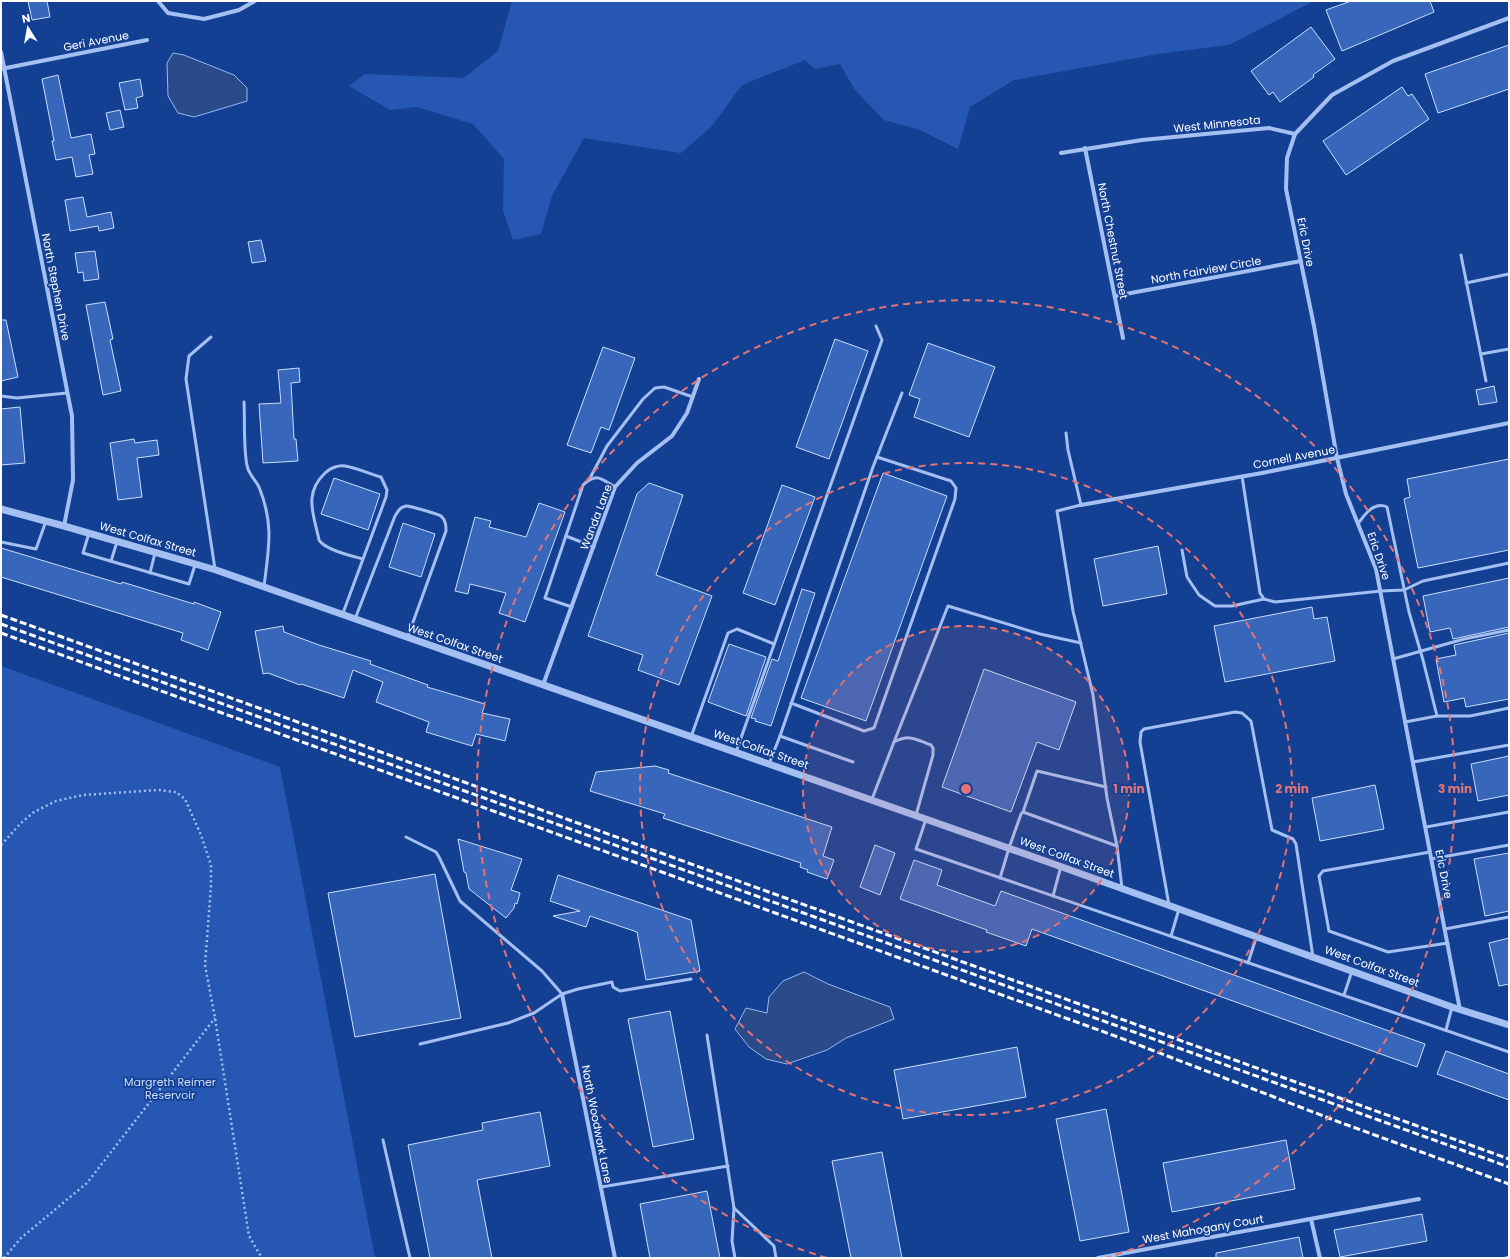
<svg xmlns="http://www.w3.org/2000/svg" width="1510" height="1259" font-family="Poppins,sans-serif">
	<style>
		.green { fill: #2658b3 }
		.water { fill: #2a4a89; stroke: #96b9f5 }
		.building { fill: #3866bb; stroke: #cbddfc }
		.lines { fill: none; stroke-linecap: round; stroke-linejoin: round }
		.path { stroke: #a4bff2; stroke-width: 2.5; stroke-dasharray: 2 3; stroke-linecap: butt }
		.service { stroke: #a4bff2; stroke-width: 3 }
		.minor { stroke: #a4bff2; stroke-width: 4 }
		.tertiary { stroke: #a4bff2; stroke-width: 7 }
		.rail { stroke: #fff; stroke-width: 3; stroke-dasharray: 7 3; stroke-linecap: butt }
		.ring { fill: none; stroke: #e47373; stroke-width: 2; stroke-dasharray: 7 5 }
		.labels { text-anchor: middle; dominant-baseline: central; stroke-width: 3.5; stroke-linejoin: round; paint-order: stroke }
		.street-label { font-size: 11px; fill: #fff; stroke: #144094 }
		.park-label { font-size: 11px; fill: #cbddfc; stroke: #144094 }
		.centre { fill: #e47373; stroke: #144094; stroke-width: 2 }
		.ring-label { font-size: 12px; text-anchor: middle; font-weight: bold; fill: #e47373; stroke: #144094; stroke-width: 3.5; stroke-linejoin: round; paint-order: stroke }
	</style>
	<rect width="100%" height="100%" fill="#144094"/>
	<g class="green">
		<polygon points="512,1 1314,1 1229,45 1158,54 1014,80 970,107 958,149 920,130 884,120 855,90 840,64 815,69 805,60 742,85 711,127 681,153 584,138 552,196 541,234 513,240 503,211 504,159 473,124 417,107 390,110 349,86 365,74 464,78 498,51"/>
		<polygon points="1,666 280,767 375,1258 1,1258"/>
	</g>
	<g class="water">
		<polygon points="173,53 184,55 234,75 247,88 247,101 194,117 178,113 168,96 167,63"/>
		<polygon points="804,972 828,984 890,1007 894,1019 846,1038 827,1050 787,1064 766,1059 749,1047 735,1029 746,1008 767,1013 769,997 783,981"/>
	</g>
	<g class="building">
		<polygon points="28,1 47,1 50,17 32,20"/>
		<polygon points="1351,1 1430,1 1434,12 1342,51 1326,10"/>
		<polygon points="1311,27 1335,59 1313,75 1314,77 1280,102 1273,92 1269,95 1251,71"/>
		<polygon points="1509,45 1509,89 1438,113 1425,74"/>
		<polygon points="58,75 71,138 91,134 95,154 89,155 93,174 76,177 72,157 56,160 52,141 54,141 42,79"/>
		<polygon points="140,79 143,96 136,98 138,108 125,110 119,83"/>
		<polygon points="1402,87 1408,96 1412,94 1429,119 1346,175 1323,141"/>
		<polygon points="120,110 124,127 110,130 106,113"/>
		<polygon points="83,197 87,217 111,212 114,228 99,231 98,226 70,231 65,200"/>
		<polygon points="261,240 266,261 252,263 248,242"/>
		<polygon points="95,251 99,279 84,281 83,272 78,273 75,253"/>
		<polygon points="105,302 113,339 110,340 121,391 103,395 86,305"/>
		<polygon points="1,320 6,320 18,377 1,381"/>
		<polygon points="835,339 868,351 829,459 796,447"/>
		<polygon points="928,343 995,367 969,437 914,417 920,399 909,395"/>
		<polygon points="603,347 635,358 609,430 601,427 591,453 567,445"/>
		<polygon points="299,368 300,382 291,383 294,439 296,439 298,461 263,463 259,404 281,403 278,370"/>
		<polygon points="1494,386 1497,402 1479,405 1476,390"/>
		<polygon points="20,407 25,463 1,465 1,409"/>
		<polygon points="134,439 135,443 157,440 159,455 137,458 142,497 118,500 110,443"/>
		<polygon points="1509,459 1509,550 1418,568 1404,499 1410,497 1407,479"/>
		<polygon points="883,473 947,496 866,721 801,698"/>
		<polygon points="334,478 380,494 368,530 321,514"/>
		<polygon points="649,483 683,495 656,575 712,596 679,685 638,670 643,655 588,636 637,494"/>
		<polygon points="782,485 815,497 775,605 743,593"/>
		<polygon points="539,503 565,512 525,622 499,613 506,593 470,584 468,594 455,591 475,517 491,521 489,527 526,537"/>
		<polygon points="403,523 435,534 421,577 389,567"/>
		<polygon points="1158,546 1167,594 1103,606 1094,559"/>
		<polygon points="1,548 121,584 122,582 194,604 194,602 221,612 208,650 181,640 183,633 1,577"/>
		<polygon points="1509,578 1509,627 1453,639 1450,628 1430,632 1423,596"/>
		<polygon points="802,589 815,593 771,726 755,721 756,719 751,718 772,659 778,661"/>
		<polygon points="1312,607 1314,619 1327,617 1335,661 1225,682 1214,626"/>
		<polygon points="283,626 284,632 319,645 371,661 370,664 428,685 427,687 485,704 482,713 510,719 505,741 476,734 472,746 426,732 429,722 376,702 383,682 353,670 344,698 301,684 300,685 268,673 263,674 255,631"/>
		<polygon points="1509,633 1509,699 1466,707 1464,698 1444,702 1436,659 1456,655 1454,645"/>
		<polygon points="729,644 766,657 746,716 708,702"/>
		<polygon points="984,669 1076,702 1059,750 1037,742 1011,812 942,787"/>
		<polygon points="1509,756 1509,795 1478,801 1471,764"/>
		<polygon points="655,766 669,770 668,773 832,827 823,856 834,860 827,879 807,872 808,870 800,867 801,863 663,818 665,814 590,791 596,772"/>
		<polygon points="1375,785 1384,829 1320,841 1312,798"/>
		<polygon points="458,839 522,859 511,890 520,893 517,904 515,903 514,908 506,918 469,889 466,873 464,872"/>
		<polygon points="875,845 895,853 880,895 860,887"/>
		<polygon points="1509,853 1509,911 1485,916 1474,859"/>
		<polygon points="914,860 942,870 937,885 995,906 1001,891 1425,1044 1417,1067 1032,929 1026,946 986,932 987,930 900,899"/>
		<polygon points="435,874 461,1018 355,1037 328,893"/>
		<polygon points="558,875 691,920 700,971 646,980 637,932 590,916 586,927 553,916 580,911 550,901"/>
		<polygon points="1509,938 1509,984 1499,986 1489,943"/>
		<polygon points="670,1011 694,1139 653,1147 628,1019"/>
		<polygon points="1017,1047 1026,1097 903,1119 894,1070"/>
		<polygon points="1446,1051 1509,1074 1509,1100 1437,1074"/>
		<polygon points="1106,1109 1129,1232 1080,1241 1056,1119"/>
		<polygon points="540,1112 550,1166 477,1180 492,1258 430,1258 408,1145 483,1130 482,1123"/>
		<polygon points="1286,1140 1295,1189 1172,1212 1163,1163"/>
		<polygon points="882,1152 902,1258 851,1258 832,1161"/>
		<polygon points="707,1191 720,1258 650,1258 640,1204"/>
		<polygon points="1422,1214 1427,1241 1340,1257 1334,1230"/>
		<polygon points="1299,1237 1303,1258 1216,1258 1216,1253"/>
	</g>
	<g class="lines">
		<g class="path">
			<polyline points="1,845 21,823 34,812 56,801 83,795 158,790 176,792 185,799 201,835 211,865 211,886 205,965 215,1018 249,1236 262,1258"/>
			<polyline points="4,1258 21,1238 87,1183 215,1018"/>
		</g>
		<g class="service">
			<polyline points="1461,255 1486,381"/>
			<polyline points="1466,283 1509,274"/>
			<polyline points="211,337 189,356 186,379 215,569"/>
			<polyline points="1481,354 1509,349"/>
			<polyline points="1,396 17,398 67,393"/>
			<path d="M244,402C245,418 243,455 248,469C250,475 256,481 259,487C274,524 269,547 264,586"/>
			<polyline points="1066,433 1068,450 1081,505 1057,511 1073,611 1093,695 1107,798 1117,846 1122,888"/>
			<polyline points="1242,476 1260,593 1264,599 1275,602 1381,591 1404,590 1423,581 1509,563"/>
			<polyline points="590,478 607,446 643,399 655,388 664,387 693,397"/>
			<path d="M1358,524C1364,515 1374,501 1387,507L1409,612L1423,660L1437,716L1405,722"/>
			<polyline points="89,533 83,553 189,584 195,565"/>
			<polyline points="566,536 594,547"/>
			<polyline points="1,542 36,549 46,521"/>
			<polyline points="1182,550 1187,577 1199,595 1215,606 1232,606 1264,599"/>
			<polyline points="111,561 117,542"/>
			<polyline points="150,573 155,553"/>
			<path d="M572,607L545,598L583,485C597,472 601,479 615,487"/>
			<path d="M343,613L386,497L387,490L381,477C370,474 357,468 345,466C338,465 330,468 325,473C303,494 314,515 319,540C325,550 352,556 363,559"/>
			<path d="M355,619L395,516C398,511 401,506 407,506C410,506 438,514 441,516C446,520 446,526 446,531L408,636"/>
			<polyline points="1393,659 1464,639 1509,630"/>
			<polyline points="791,703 864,731 874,728 955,499 956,488 951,481 877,457"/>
			<polyline points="1437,716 1470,716 1509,708"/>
			<polyline points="780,736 873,467 902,393"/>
			<polyline points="691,737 728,633 737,629 774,644"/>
			<polyline points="894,742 948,606 1040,634 1081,643"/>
			<polyline points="736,752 882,340 876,326"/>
			<polyline points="1413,762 1509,745"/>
			<polyline points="769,764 780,736 853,762"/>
			<path d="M872,799L894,742C910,734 915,739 931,745L933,748V755L916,815"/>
			<polyline points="1023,812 1037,771 1106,787"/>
			<polyline points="926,819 916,849 1509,1052"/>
			<polyline points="1426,827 1509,812"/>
			<polyline points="406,837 436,852 439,857 460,901 542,971 562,994"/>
			<polyline points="1430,852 1323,871 1319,876 1329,931 1388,952 1448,943"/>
			<polyline points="1431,859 1509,845"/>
			<polyline points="1000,878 1009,848 1021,814 1023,812 1117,846"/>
			<polyline points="1053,896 1061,866"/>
			<polyline points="1169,905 1140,742 1141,732 1144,729 1235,712 1242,713 1251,721 1272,830 1293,839 1296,844 1313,957"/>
			<polyline points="1445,929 1509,917"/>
			<polyline points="1171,936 1179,909"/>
			<polyline points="1248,963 1256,938"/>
			<polyline points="1344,995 1352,971"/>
			<polyline points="1446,1030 1452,1007"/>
			<polyline points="707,1035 734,1208 732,1241 735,1258"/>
			<polyline points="420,1044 508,1023 534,1013 562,994 578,989 612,982 613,987 620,991 691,979"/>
			<polyline points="383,1140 410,1258"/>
			<polyline points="601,1187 728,1166"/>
			<polyline points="734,1208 774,1246 776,1258"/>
		</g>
		<g class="minor">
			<polyline points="158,1 168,13 204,19 239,10 255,1"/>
			<polyline points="1,52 72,416 73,480 64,526"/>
			<polyline points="1,69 147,40"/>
			<polyline points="1295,134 1287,158 1286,189 1314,326 1337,458 1346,494 1376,569 1460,1010"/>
			<polyline points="1085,148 1123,338"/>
			<polyline points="1061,153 1142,140 1269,128 1295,134 1332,95 1393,61 1509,18"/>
			<polyline points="1115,296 1301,261"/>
			<polyline points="1081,505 1262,473 1509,423"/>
			<polyline points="543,685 615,487 637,463 672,436 687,413 699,379"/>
			<polyline points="562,994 615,1258"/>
			<polyline points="1311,1219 1320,1258"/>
			<polyline points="1098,1258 1419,1199"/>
			<polyline points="1507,1258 1509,1258"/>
		</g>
		<polyline class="tertiary" points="1,509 64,526 216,570 1048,862 1452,1007 1509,1025"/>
		<g class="rail">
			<polyline points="1,615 1509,1159"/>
			<polyline points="1,624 1509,1167"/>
			<polyline points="1,633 1118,1037 1339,1122 1509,1184"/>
		</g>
	</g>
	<circle cx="966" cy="789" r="163" fill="#e47373" fill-opacity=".12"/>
	<g class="ring">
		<circle cx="966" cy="789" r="163"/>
		<circle cx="966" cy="789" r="326"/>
		<path d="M827 1258A489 489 0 1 1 1105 1258"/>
	</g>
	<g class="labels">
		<g class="street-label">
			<text transform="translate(96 41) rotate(-11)">Geri Avenue</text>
			<text transform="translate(1217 124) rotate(-6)">West Minnesota</text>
			<text transform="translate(1113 241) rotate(79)">North Chestnut Street</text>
			<text transform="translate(1306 242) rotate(79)">Eric Drive</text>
			<text transform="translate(1206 270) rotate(-10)">North Fairview Circle</text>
			<text transform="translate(56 287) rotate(79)">North Stephen Drive</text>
			<text transform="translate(1294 457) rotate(-11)">Cornell Avenue</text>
			<text transform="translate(596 517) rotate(-69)">Wanda Lane</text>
			<text transform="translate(148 539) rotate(16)">West Colfax Street</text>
			<text transform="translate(1379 556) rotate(71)">Eric Drive</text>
			<text transform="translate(455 643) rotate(19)">West Colfax Street</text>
			<text transform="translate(761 749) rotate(19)">West Colfax Street</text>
			<text transform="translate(1067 857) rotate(20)">West Colfax Street</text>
			<text transform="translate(1444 874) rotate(79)">Eric Drive</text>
			<text transform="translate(1372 966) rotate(20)">West Colfax Street</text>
			<text transform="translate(597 1124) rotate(79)">North Woodwork Lane</text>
			<text transform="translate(1203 1229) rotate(-10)">West Mahogany Court</text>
		</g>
		<g class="park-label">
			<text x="170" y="1082">Margreth Reimer<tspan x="170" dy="13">Reservoir</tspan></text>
		</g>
	</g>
	<circle cx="966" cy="789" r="6" class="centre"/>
	<g class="ring-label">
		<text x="1129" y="793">1 min</text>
		<text x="1292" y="793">2 min</text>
		<text x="1455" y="793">3 min</text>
	</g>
	<rect width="1510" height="1259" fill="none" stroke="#ffffff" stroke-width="4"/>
	<g transform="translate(28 28) rotate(349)" stroke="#144094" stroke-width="3" paint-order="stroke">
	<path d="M0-3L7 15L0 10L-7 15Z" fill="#ffffff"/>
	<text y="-6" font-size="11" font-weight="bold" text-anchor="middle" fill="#ffffff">N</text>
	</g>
</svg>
